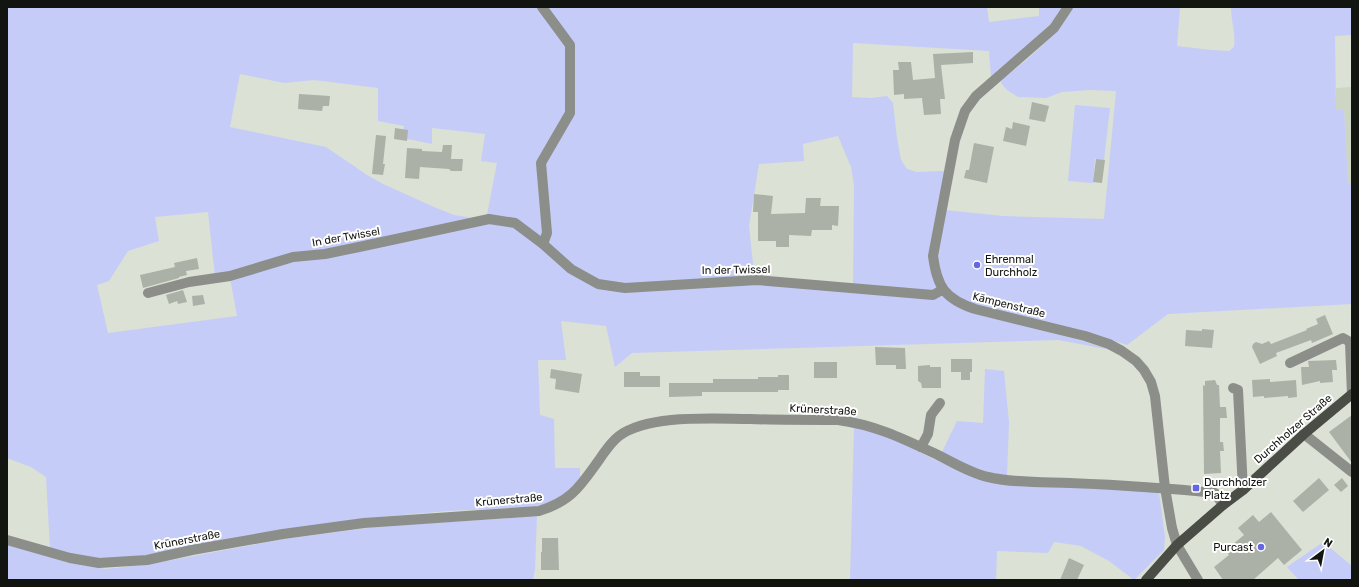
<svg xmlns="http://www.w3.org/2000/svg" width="1359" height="587" font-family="Rubik,sans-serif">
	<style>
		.built { fill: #cdd6c4 }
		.green { fill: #c5ccf8; fill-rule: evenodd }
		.building { fill: #acb1a7 }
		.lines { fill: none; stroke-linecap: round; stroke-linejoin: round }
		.minor { stroke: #8b8e89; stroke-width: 10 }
		.major { stroke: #494d45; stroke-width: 10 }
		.poi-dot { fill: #6467e0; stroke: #fff; stroke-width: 1.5 }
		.labels { text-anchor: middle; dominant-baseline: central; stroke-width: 4; stroke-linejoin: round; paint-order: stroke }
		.street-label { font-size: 11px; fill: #121410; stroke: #fff }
		.poi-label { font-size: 11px; fill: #121410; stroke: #fff; text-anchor: start }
	</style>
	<rect width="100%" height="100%" fill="#dbe1d5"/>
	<polygon class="built" points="1352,87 1352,184 1348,184 1344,111 1336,109 1336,88"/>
	<g class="green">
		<path d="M7,7H987L989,22L1039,16V7H1062L1050,25L991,76L989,51L853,43L852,97L871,98L887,96L893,103L897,138L901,160L907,169L917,172L945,171L934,224L932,245L940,242L945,210L1003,216L1104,219L1116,91L1090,90L1062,92L1046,98L1018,97L1007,90L1001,83L1002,79C1029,59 1056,36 1073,7H1180L1177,46L1211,50L1229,51L1234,47C1236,33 1231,21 1231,7H1352V35L1335,36L1336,109L1344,110L1348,184H1352V304L1168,314L1127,345L1093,334L1065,328L1063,335L1077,339L1111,350L1059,340L632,353L615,367L606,326L561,321L566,360H538L540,415L554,419L555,468H580V479C567,494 554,503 535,507L447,511L358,519L271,533L156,554L130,557L105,559L72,555L50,548L46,477L31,467L7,458ZM240,74L284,83L314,80L378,88V121L404,126L403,138L432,144V128L485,134L481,161L497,163L487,215L504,220L503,223L491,221L442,233L334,255L295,259L265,266L230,278L237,316L108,333L97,285L109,281L128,251L159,241L155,217L208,212L215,276C242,273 267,260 294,255C305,253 316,253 327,251C378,242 429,231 479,219L454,215L434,207L383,184L367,175L326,147L230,127ZM838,136L851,167L854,185L853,291L769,284L755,282L749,226L759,164L804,161L803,144Z"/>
		<polygon points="1075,105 1110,108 1104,160 1095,159 1093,183 1068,181"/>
		<polygon points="985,369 1004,371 1009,422 1007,476 974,469 942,452 957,421 983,423"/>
		<polygon points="854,426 901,442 927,456 971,476 1156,492 1159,494 1160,499 1165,537 1164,550 1134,580 1109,561 1081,546 1054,542 1048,553 997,551 996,580 850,580"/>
		<polygon points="537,515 535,569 533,580 7,580 7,544 71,563 106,569 151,564 284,539 382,526 512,518"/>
		<polygon points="1323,542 1352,566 1352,580 1299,580 1287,567"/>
	</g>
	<g class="building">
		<polygon points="973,52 973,63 941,65 945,99 940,99 941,114 924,115 922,98 904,99 904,94 894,95 893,70 899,70 898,62 911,62 913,80 935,78 933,54"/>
		<polygon points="299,94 330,96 329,106 323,106 322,111 298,109"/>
		<polygon points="1032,102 1049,106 1045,122 1029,119"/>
		<polygon points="1013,122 1030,126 1026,146 1003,141 1006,127 1012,129"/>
		<polygon points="395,128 408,130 407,141 394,139"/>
		<polygon points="376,135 386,136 383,164 385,164 383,175 372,174"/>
		<polygon points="974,143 994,147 987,183 964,178 966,170 969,170"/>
		<polygon points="443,145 452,145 451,159 463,159 462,171 451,171 449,169 420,167 419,179 405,178 407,148 422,149 422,151 442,152"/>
		<polygon points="1096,159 1105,160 1102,183 1093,182"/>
		<polygon points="754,194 773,196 771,214 805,213 806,198 821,198 820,206 839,206 838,226 832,225 832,230 812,230 811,236 789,235 789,247 776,247 776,241 758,241 758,212 753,212"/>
		<polygon points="197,258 199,269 186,271 187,275 179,277 179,278 143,288 140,275 175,267 174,263"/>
		<polygon points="183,290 187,302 178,304 177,301 169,304 166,295"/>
		<polygon points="203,295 205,304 193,306 192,296"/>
		<polygon points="1325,315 1333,334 1312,343 1311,340 1276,353 1277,356 1260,364 1252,347 1253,344 1256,342 1262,344 1269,341 1271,344 1307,330 1306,329 1318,324 1316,319"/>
		<polygon points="1202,329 1214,330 1212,348 1185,346 1186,330 1202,331"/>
		<polygon points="875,347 905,348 906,369 896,369 896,365 876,365"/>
		<polygon points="951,359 972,359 972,372 970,372 970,380 961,380 961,372 951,372"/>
		<polygon points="1336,360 1337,370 1332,370 1333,382 1320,383 1320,381 1302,385 1301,367 1309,367 1308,361"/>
		<rect x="814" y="362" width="23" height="16"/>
		<polygon points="930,365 930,367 941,367 941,388 922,388 921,383 918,381 918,366"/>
		<polygon points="551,369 582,374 579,393 555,389 556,379 550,378"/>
		<polygon points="624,372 640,372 640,376 660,376 660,387 624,387"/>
		<polygon points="778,375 789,375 789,390 778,390 778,392 702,392 702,396 669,397 669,383 713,383 713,379 758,379 758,377 778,377"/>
		<polygon points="1270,379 1270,382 1296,380 1297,397 1288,398 1288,396 1264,398 1264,396 1253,397 1252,380"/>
		<polygon points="1215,380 1217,385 1219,385 1220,407 1226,407 1227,418 1220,418 1220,442 1223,442 1224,451 1220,451 1221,473 1204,474 1203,385 1205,386 1205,381"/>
		<polygon points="1352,415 1352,463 1329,432"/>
		<polygon points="1319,478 1329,490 1303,512 1293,501"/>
		<polygon points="1342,478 1348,486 1341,492 1334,485"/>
		<polygon points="1271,512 1302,550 1284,565 1278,558 1253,580 1223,580 1214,567 1229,555 1226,550 1244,535 1238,528 1253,515 1259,522"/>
		<polygon points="542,538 558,538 559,570 541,570 541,552 542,552"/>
		<polygon points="1069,558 1084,565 1077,580 1060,580"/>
	</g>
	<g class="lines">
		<g class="minor">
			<polyline points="542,7 570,45 570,113 541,163 547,233 543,244"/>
			<path d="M1068,7L1054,28L976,96L965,111L955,140L933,256C937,287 945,299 975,309L1085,336L1109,344L1122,351L1136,361L1144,370L1151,382L1155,396L1165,488L1172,528L1177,545L1198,580"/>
			<polyline points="148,293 189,282 230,276 293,257 325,254 359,247 489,219 515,223 543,244 571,269 598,284 625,288 757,280 933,295 942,290"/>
			<polyline points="1290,363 1343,338 1350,342 1352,395"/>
			<polyline points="1233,388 1238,390 1243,490"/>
			<polyline points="1304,434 1352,472"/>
			<polyline points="921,447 928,434 931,415 940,403"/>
			<path d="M7,540L70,558L99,563L147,560L192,550L283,534L364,523L539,511C572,501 580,486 599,460C605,451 611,442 619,436C649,414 713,419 750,419C779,420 809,420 838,420C876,425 904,439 938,455C954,463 970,473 988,477C1014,483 1043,482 1070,483C1119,485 1167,488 1215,493L1223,505"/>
		</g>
		<polyline class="major" points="1146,580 1177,545 1223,505 1243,490 1304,434 1352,394"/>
	</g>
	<g class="poi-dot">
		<circle cx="977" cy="265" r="4"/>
		<rect x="1192" y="484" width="8" height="8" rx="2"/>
		<circle cx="1261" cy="547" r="4"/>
	</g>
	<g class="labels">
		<g class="street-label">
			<text transform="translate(346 237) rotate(-10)">In der Twissel</text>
			<text transform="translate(736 270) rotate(-1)">In der Twissel</text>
			<text transform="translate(1009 305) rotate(14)">Kämpenstraße</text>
			<text transform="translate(823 410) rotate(3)">Krünerstraße</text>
			<text transform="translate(1293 429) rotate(-41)">Durchholzer Straße</text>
			<text transform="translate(509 500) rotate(-5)">Krünerstraße</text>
			<text transform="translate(187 540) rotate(-11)">Krünerstraße</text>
		</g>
		<g class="poi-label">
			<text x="985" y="259">Ehrenmal<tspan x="985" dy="13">Durchholz</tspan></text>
			<text x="1204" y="482">Durchholzer<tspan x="1204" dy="13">Platz</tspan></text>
			<text x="1253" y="547" text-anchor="end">Purcast</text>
		</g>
	</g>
	<rect width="1359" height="587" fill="none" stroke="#121410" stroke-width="16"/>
	<g transform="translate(1323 551) rotate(32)" stroke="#ffffff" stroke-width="3" paint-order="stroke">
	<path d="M0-3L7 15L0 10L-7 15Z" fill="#121410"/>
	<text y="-6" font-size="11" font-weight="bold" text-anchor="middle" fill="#121410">N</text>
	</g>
</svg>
